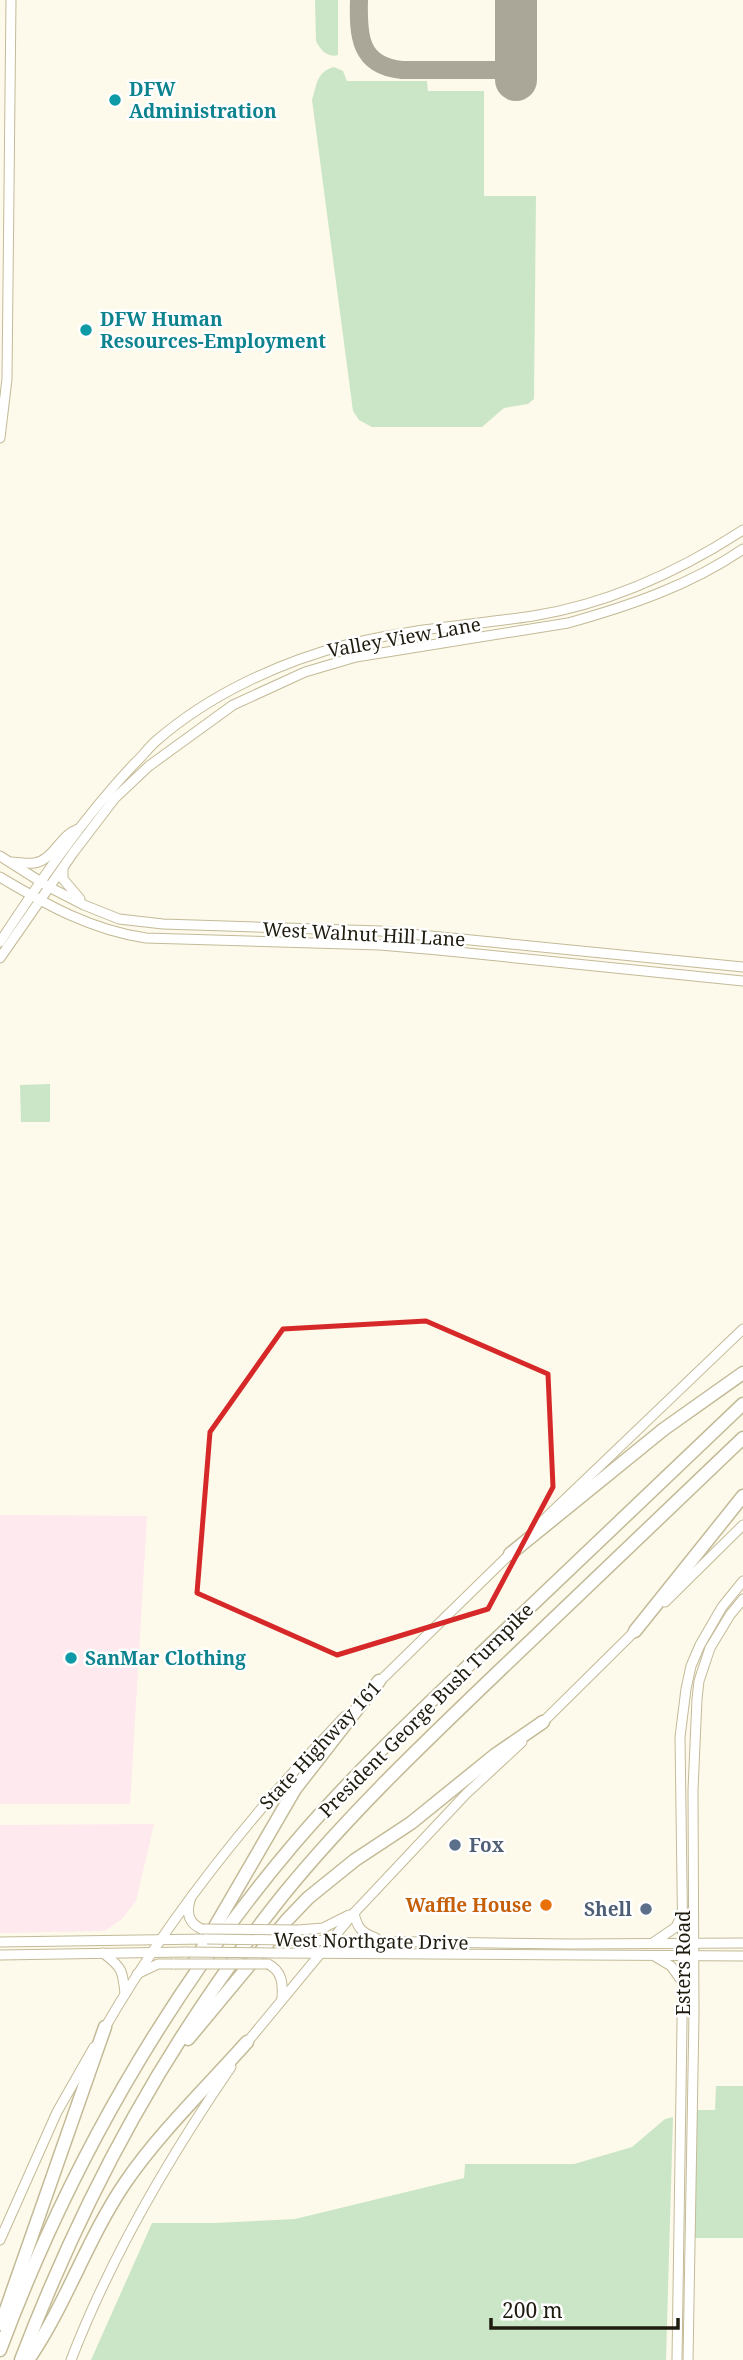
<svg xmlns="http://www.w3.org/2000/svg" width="743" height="2360" font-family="'Noto Serif',serif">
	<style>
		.industrial { fill: #fee9ee }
		.green { fill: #cbe6c6 }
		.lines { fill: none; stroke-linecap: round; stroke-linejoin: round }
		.taxiway { stroke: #aaa698; stroke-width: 18 }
		.runway { stroke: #aaa698; stroke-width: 42 }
		.secondary-casing { stroke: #c3ba97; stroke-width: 11 }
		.highway-casing { stroke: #c3ba97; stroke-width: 15 }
		.secondary { stroke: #fff; stroke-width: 9 }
		.highway { stroke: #fff; stroke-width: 12 }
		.secondary-bridge-casing { stroke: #c3ba97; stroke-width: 11; stroke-linecap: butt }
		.secondary-bridge { stroke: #fff; stroke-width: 9 }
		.marked { fill: none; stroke: #d62828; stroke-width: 5; stroke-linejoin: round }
		.culture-dot { fill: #0f9aa8; stroke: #fff; stroke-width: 2.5 }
		.service-dot { fill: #5c6f8a; stroke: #fff; stroke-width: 2.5 }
		.food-dot { fill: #e8710a; stroke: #fff; stroke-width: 2.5 }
		.labels { text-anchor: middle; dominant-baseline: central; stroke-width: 5; stroke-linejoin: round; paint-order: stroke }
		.culture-label { font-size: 19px; font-weight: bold; fill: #0d838f; stroke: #fff; text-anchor: start }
		.street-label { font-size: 19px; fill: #1f1b0e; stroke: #fff }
		.service-label { font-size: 19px; font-weight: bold; fill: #4e5e75; stroke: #fff; text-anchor: start }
		.food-label { font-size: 19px; font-weight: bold; fill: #c56008; stroke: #fff; text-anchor: end }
	</style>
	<rect width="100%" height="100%" fill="#fdfaeb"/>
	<g class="industrial">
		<polygon points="0,1515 147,1516 130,1804 0,1804"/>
		<polygon points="154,1824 136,1901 123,1918 105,1931 0,1933 0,1825"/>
	</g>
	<g class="green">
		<path d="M315,0H338V55C328,58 320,50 316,41Z"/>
		<path d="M334,67L343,71L347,81H427L428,91H484V196H536L534,399L528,404L504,408L482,427H372L359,420L353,411L312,100C317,85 316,72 334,67Z"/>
		<polygon points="50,1084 50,1122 21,1122 20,1085"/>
		<polygon points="716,2086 743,2086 743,2238 695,2238 696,2110 715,2110"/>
		<polygon points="673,2117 666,2360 91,2360 152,2223 214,2223 295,2219 464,2178 465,2164 574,2164 632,2147 665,2119"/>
	</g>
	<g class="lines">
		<path class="taxiway" d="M359,0C358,35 359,66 402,70H516"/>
		<polyline class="runway" points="516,80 516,0"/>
		<g class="secondary-casing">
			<g id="secondary">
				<polyline points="0,438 7,379 11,0"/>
				<polyline points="0,856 49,887 84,905 119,919 163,924 380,931 743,967"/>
				<path d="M11,862C18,862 27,864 34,863C53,861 60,835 78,829"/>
				<polyline points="63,868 63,879 80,899"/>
				<path d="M0,877C47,905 91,930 146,938L380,945L438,950L743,981"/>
				<path d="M0,942C41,880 83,818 134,764C142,757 148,748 156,741C210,694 280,662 349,644C409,629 472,625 533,616C607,604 680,571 743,530"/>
				<path d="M0,958L73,853L115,798L149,766L233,705L305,672L356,657L568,623C629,606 691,585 743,549"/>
				<polyline points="534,1529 743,1329"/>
				<polyline points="665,1602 743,1525"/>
				<polyline points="377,1684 512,1552"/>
				<polyline points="540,1725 637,1629"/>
				<path d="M190,1901C186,1914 189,1924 202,1929"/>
				<path d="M354,1913C357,1928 362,1933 376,1938"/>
				<polyline points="298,1930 323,1928 349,1915"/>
				<polyline points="284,1940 570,1944 743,1943"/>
				<polyline points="0,1942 207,1939"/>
				<polyline points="654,1942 676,1927 681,1916"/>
				<path d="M103,1953C122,1967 123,1971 125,1994"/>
				<polyline points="275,1953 743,1956"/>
				<polyline points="0,1955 186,1952"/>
				<polyline points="656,1957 671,1966 681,1980"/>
				<path d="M268,1964C282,1971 283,1983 282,1998"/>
				<polyline points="137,1974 158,1964 175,1964"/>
				<path d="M103,2031C169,1916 253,1812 345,1716"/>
				<polyline points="244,2046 354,1913 466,1794 522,1742"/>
				<polyline points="0,2240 57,2112 94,2047"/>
				<path d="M71,2360C111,2256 168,2159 231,2067"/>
				<polyline points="677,2360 683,1956 680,1737 686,1689 691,1666 700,1645 722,1607 743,1581"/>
				<polyline points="688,2360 694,2014 693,1790 697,1699 699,1681 710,1648 730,1615 743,1599"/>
			</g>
		</g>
		<g class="highway-casing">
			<g id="highway">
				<polyline points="510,1554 664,1429 743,1373"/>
				<polyline points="635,1631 743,1496"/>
				<polyline points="195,1961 295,1789 379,1681"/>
				<polyline points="188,2039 286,1921 308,1898 355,1860 411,1823 495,1755 543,1722"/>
				<polyline points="1,2324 105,2027"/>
				<path d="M0,2350C68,2167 167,1994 293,1845C354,1773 423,1709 491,1644C575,1564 659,1484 743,1404"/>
				<path d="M21,2360C86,2190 169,2038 283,1895C348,1815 423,1744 498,1672C579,1594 661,1516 743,1438"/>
				<path d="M28,2360C66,2305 87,2239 125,2183C159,2133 207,2087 247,2042"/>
			</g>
		</g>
		<use href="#secondary" class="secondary"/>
		<use href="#highway" class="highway"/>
		<g class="secondary-bridge-casing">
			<g id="secondary-bridge">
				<polyline points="202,1929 298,1930"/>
				<polyline points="207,1939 284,1940"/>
				<polyline points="186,1952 275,1953"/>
				<polyline points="175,1964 268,1964"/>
			</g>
		</g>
		<use href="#secondary-bridge" class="secondary-bridge"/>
	</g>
	<path class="marked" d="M426,1321L548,1374L553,1487L488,1609L337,1655L197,1593L210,1432L283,1329Z"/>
	<g class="culture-dot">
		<circle cx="115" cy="100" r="7"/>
		<circle cx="86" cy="330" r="7"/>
		<circle cx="71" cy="1658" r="7"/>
	</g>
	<g class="service-dot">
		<circle cx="455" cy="1845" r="7"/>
		<circle cx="646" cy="1909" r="7"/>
	</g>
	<circle class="food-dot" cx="546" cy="1905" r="7"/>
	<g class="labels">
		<g class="culture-label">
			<text x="129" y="89">DFW<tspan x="129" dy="22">Administration</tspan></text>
			<text x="100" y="319">DFW Human<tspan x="100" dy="22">Resources-Employment</tspan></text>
			<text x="85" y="1658">SanMar Clothing</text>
		</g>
		<g class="street-label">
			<text transform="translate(404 637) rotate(-10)">Valley View Lane</text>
			<text transform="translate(364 934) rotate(3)">West Walnut Hill Lane</text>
			<text transform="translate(426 1710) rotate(-45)">President George Bush Turnpike</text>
			<text transform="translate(320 1745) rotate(-47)">State Highway 161</text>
			<text transform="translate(371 1941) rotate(1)">West Northgate Drive</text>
			<text transform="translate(683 1963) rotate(-90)">Esters Road</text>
		</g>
		<g class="service-label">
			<text x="469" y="1845">Fox</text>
			<text x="632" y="1909" text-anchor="end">Shell</text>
		</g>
		<g class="food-label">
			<text x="532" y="1905">Waffle House</text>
		</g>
	</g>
	<path d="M491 2318v10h187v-10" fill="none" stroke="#1f1b0e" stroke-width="3.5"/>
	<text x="502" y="2318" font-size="21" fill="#1f1b0e" stroke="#ffffff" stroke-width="5" paint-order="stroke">200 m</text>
</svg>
